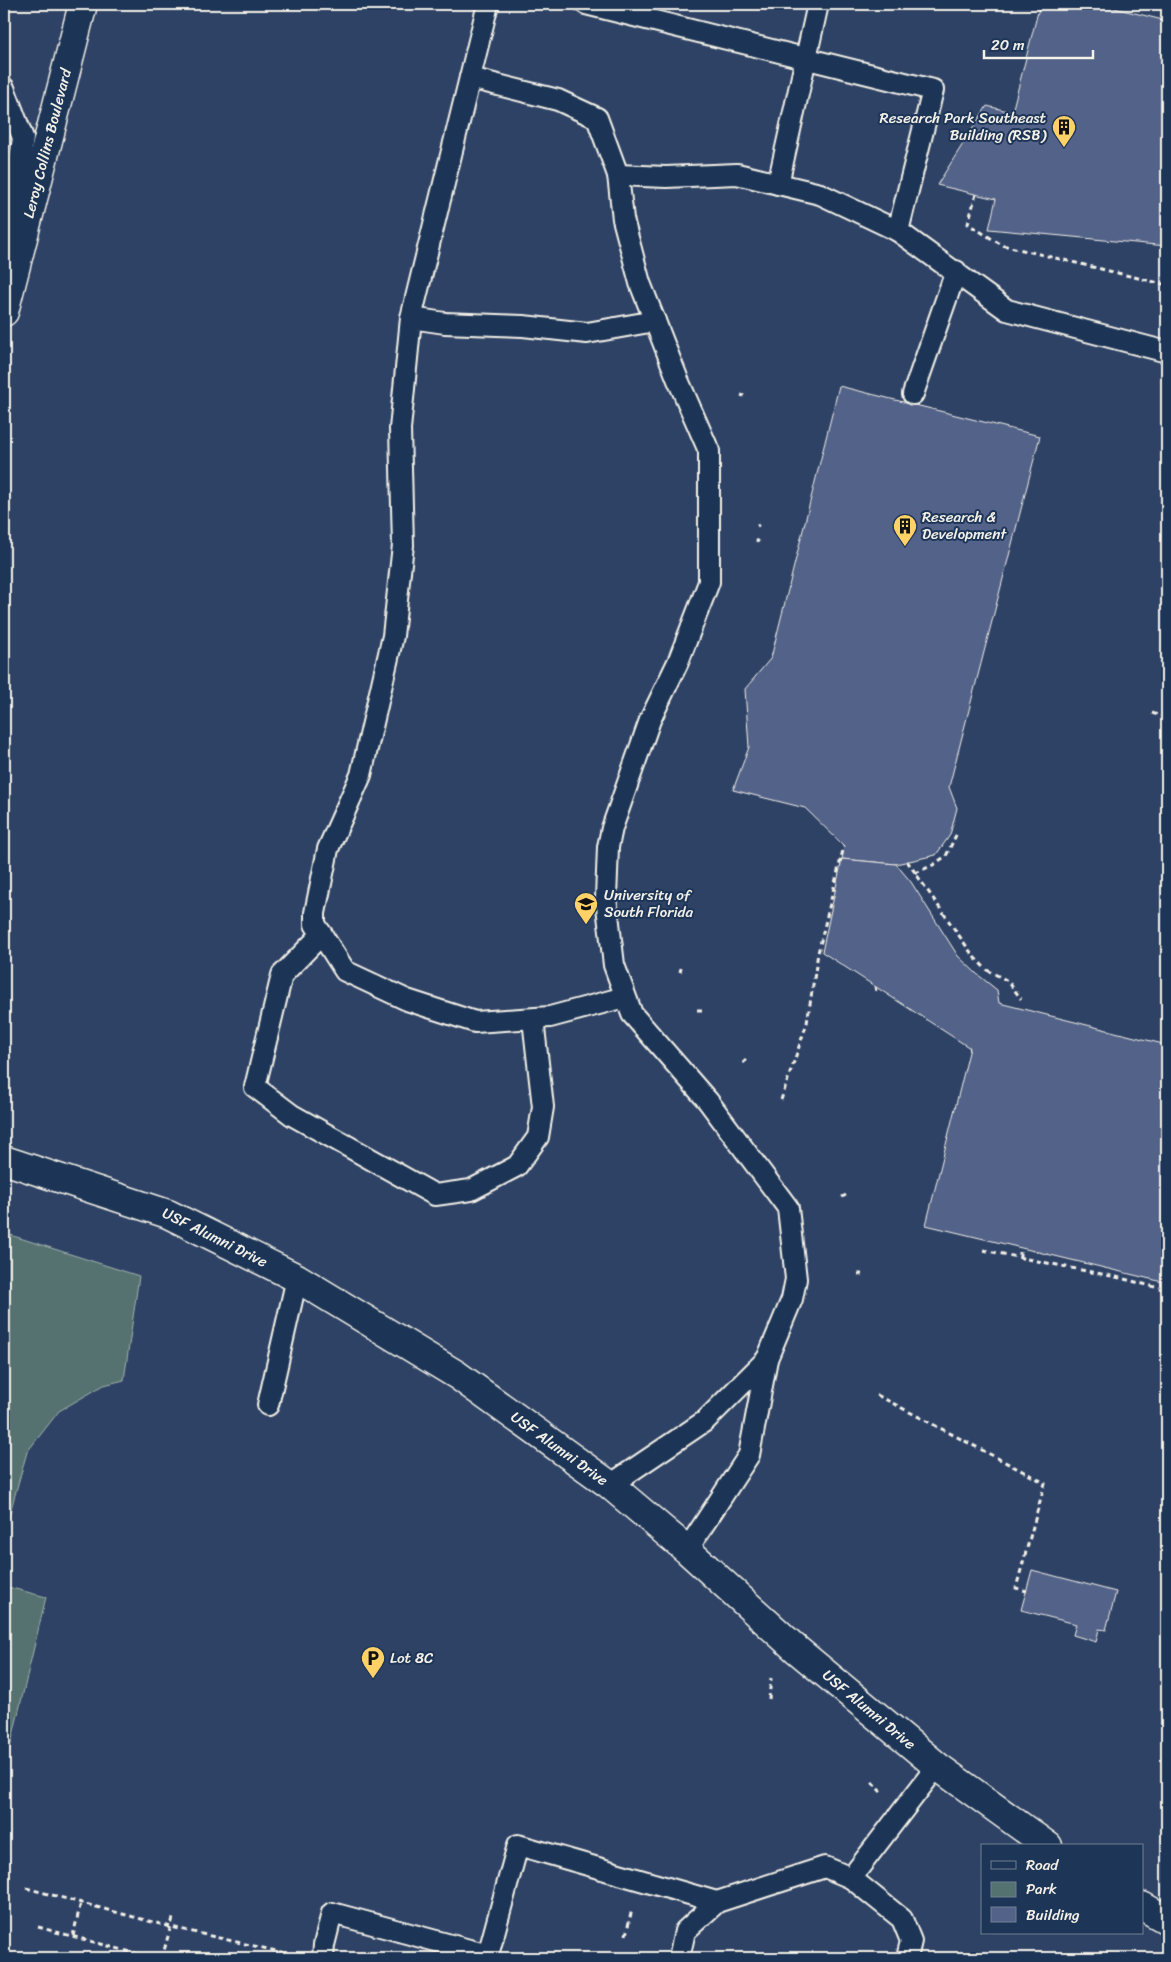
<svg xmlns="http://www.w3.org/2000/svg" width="1171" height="1962" font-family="Sriracha,sans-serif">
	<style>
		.built { fill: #2d4266; fill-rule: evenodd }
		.green { fill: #547270; stroke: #a4b2ac }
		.building { fill: #536289; stroke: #f4f1e8 }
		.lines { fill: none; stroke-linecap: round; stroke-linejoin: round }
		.service-casing { stroke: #f4f1e8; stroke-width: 24 }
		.tertiary-casing { stroke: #f4f1e8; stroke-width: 31 }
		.path { stroke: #f4f1e8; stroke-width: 3; stroke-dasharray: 5 4; stroke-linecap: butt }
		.service { stroke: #1d3557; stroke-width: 20 }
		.tertiary { stroke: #1d3557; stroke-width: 28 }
		.labels { text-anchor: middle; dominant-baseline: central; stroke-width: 4; stroke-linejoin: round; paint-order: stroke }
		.poi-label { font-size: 15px; fill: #f4f1e8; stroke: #1d3557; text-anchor: start }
		.street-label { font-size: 15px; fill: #f4f1e8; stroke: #1d3557 }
	</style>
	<rect width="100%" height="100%" fill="#1d3557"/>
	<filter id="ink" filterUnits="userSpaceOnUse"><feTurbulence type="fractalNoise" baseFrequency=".02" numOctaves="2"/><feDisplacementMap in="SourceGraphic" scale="10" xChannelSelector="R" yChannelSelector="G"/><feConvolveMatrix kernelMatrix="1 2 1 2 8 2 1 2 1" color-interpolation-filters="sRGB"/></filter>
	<g filter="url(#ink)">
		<path class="built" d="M4,4H1167V1958H4ZM982,1846H1142V1933H982Z"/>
		<g class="green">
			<polygon points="4,1233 139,1276 124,1380 104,1385 59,1411 27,1452 4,1534"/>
			<polygon points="4,1586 46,1597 4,1773"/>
		</g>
		<g class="building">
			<polygon points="1040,4 1098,4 1167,21 1167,246 989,229 996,199 937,185 987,106 1012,112"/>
			<polygon points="839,386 1040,436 949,787 957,808 950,835 936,855 896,864 842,859 844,846 805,808 733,790 749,747 745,689 771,658"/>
			<polygon points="842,859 896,864 911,882 958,956 977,974 997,990 999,1003 1167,1045 1167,1283 926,1225 970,1048 822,952"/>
			<polygon points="1032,1570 1116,1592 1106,1630 1099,1629 1096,1642 1073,1635 1076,1624 1021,1610"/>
		</g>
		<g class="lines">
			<g class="service-casing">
				<g id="service">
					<polyline points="586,4 933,90 898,231"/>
					<polyline points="470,78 558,100 597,118 618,175 623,219 640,283 678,380 709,451 709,582 678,662 650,720 612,828 608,847 606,898 614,965 632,1014 708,1101 788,1208 796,1279 792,1299 767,1359 749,1455 687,1550"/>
					<polyline points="4,88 23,138 4,269"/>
					<polyline points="618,175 666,177 737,174 820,194 898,231 1007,310 1167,352"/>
					<polyline points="778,184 818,4"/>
					<polyline points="411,318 488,4"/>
					<polyline points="913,394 956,271"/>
					<polyline points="322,934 282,975 255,1087 292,1115 435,1195 471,1190 517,1166 538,1137 543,1107 533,1019"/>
					<polyline points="625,997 550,1017 475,1022 407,1000 345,971 315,924 315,913 328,849 361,775 393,636 403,545 400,429 411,318 445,323 523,326 587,333 655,321"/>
					<polyline points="268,1405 297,1278"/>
					<polyline points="610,1485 705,1421 767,1359"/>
					<polyline points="851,1878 937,1766"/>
					<polyline points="323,1958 324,1945 332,1913 488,1955 518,1845 717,1902"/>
					<polyline points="679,1958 685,1931 717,1902 825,1867 851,1878 902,1919 911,1941 907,1958"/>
				</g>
			</g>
			<g class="tertiary-casing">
				<g id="tertiary">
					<path id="s1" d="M4,312L83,4"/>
					<path id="s2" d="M4,1160L168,1214L297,1278L457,1375L610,1485L687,1550L796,1649L937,1766L1048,1846"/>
					<polyline points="1142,1906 1167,1920"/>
				</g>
			</g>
			<g class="path">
				<polyline points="976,194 968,224 1002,245 1167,285"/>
				<polyline points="741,395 744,396"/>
				<polyline points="757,526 759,525"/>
				<polyline points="756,540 759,542"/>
				<polyline points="1152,713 1167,718"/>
				<polyline points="907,861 974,957 987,970 1008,981 1021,999"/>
				<polyline points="915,873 933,865 946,856 957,833"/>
				<polyline points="680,972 681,968"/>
				<polyline points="875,987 876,991"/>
				<polyline points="697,1010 702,1010"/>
				<polyline points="969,1048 970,1048"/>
				<polyline points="743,1063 746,1060"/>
				<polyline points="781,1100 807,1023 818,953 844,846"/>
				<polyline points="842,1197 846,1195"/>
				<polyline points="983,1250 1116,1277 1167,1290"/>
				<polyline points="1020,1257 1020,1248"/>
				<polyline points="858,1274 862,1274"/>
				<polyline points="877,1395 1045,1483 1016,1588 1027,1591"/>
				<polyline points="769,1699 771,1678"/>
				<polyline points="872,1782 881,1792"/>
				<polyline points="26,1888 171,1927 294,1955"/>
				<polyline points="38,1927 153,1958"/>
				<polyline points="626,1935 632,1909"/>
				<polyline points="73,1936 81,1902"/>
				<polyline points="162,1958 173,1918"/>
			</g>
			<use href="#service" class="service"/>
			<use href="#tertiary" class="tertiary"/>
		</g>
	</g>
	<defs>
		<g id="building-pin" transform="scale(1.25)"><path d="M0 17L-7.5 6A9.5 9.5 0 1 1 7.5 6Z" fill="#ffd166" stroke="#1d3557"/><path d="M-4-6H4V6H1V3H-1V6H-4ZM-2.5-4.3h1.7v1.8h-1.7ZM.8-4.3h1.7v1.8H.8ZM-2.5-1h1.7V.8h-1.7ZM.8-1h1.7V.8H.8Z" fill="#111"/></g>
		<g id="university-pin" transform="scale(1.25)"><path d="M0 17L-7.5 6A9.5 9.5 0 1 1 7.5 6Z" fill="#ffd166" stroke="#1d3557"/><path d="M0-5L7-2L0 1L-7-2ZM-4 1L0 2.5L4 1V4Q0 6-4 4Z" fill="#111"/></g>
		<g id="parking-pin" transform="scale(1.25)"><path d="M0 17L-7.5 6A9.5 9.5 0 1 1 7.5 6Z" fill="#ffd166" stroke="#1d3557"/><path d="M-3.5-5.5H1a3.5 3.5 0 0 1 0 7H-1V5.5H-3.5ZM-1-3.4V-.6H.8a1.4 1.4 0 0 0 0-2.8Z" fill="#111"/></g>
	</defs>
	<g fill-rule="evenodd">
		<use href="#building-pin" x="1064" y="127"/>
		<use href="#building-pin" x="905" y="526"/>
		<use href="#university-pin" x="586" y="904"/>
		<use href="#parking-pin" x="373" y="1658"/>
	</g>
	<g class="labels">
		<g class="poi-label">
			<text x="1046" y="118" text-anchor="end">Research Park Southeast<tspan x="1046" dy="17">Building (RSB)</tspan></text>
			<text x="922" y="517">Research &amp;<tspan x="922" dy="17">Development</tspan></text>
			<text x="604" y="895">University of<tspan x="604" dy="17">South Florida</tspan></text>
			<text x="390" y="1658">Lot 8C</text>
		</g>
		<g class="street-label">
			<text stroke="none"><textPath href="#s1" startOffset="174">Leroy Collins Boulevard</textPath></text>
			<text stroke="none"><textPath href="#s2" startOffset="225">USF Alumni Drive</textPath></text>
			<text stroke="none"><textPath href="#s2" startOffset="630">USF Alumni Drive</textPath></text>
			<text stroke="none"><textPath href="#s2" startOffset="1035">USF Alumni Drive</textPath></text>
		</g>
	</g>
	<rect width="1171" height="1962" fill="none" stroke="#1d3557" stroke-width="20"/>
	<rect x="10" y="10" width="1151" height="1942" fill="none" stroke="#f4f1e8" stroke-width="2" filter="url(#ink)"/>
	<rect x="981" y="1844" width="162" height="90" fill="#1d3557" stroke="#738091"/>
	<rect x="991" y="1861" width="25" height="8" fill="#1d3557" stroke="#738091"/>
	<text x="1026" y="1870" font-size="15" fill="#f4f1e8">Road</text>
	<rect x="991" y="1882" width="25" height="15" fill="#547270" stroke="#738091"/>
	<text x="1026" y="1894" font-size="15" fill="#f4f1e8">Park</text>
	<rect x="991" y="1907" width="25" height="15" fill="#536289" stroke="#738091"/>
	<text x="1026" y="1920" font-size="15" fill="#f4f1e8">Building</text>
	<path d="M984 50v8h109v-8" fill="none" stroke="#f4f1e8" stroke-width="2.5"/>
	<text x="991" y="50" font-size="15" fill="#f4f1e8" stroke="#1d3557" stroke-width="4" paint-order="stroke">20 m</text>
</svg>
